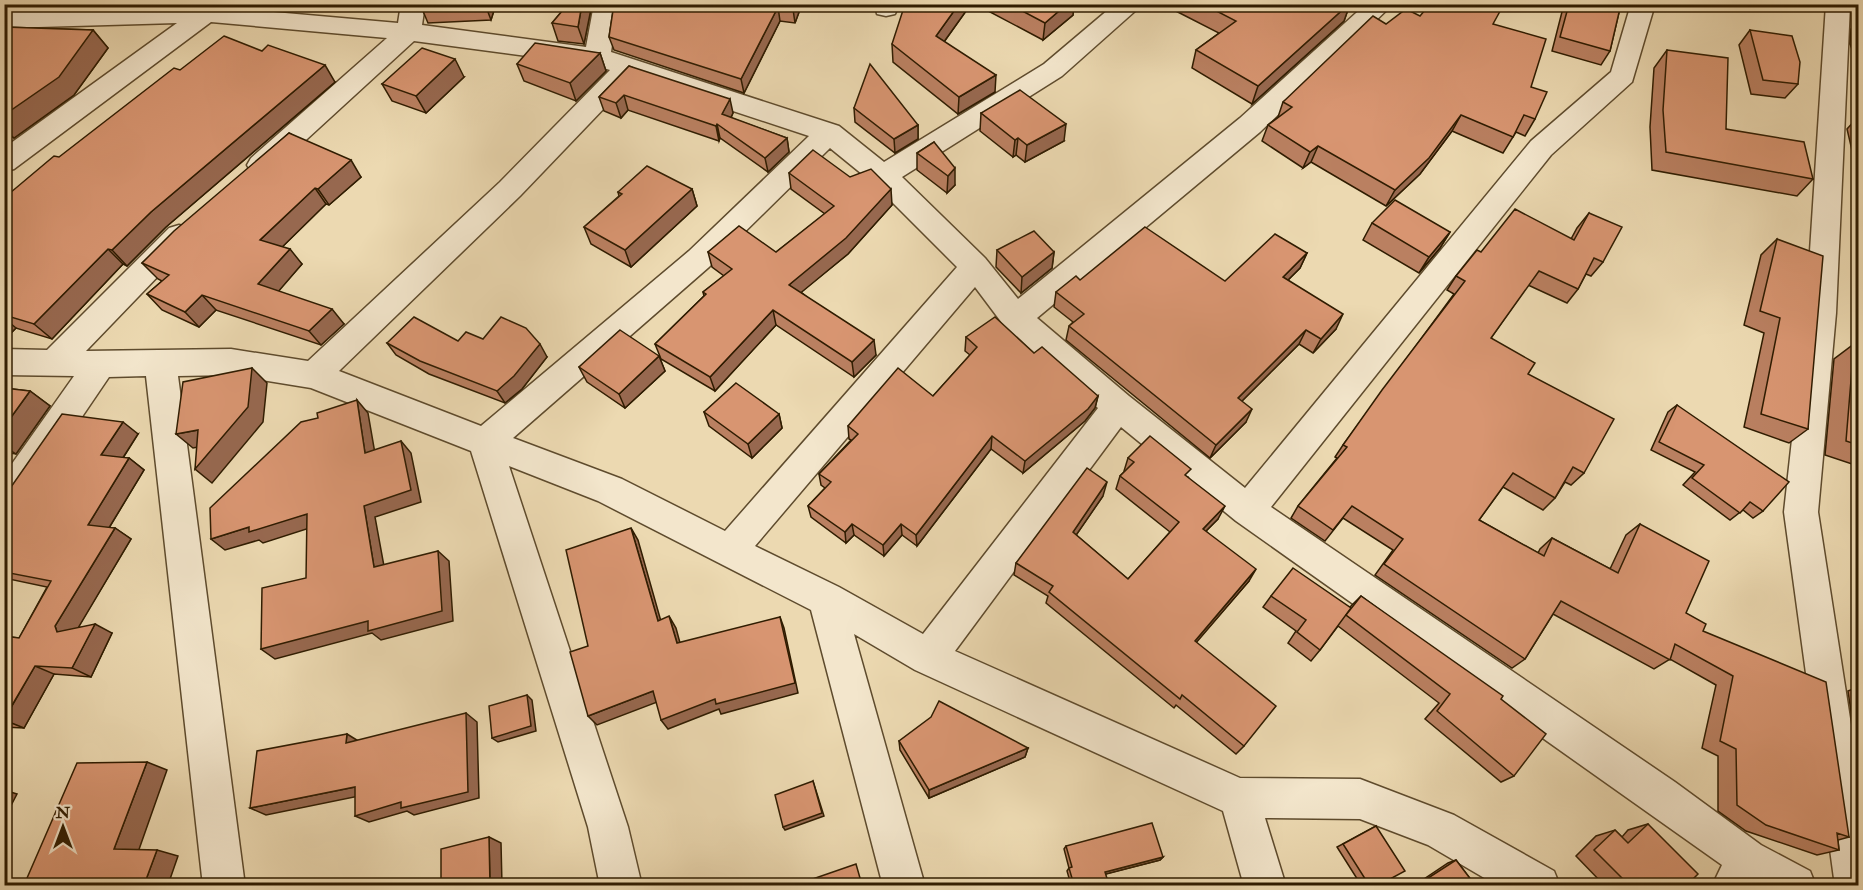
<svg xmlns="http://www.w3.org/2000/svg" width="1863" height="890" font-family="'IM FELL Double Pica',serif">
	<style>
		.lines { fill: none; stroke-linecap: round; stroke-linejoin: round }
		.minor-casing { stroke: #5e4b2d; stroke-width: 3 }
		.minor { fill: #f3e6cc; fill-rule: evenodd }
		.wall { fill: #ba8061; stroke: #2f1c01; stroke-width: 1.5 }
		.shaded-wall { fill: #97684f; stroke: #2f1c01; stroke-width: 1.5 }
		.building { fill: #d89571; stroke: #2f1c01; stroke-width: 1.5 }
	</style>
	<rect width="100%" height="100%" fill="#ecd9b1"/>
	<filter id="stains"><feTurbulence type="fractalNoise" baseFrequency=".00333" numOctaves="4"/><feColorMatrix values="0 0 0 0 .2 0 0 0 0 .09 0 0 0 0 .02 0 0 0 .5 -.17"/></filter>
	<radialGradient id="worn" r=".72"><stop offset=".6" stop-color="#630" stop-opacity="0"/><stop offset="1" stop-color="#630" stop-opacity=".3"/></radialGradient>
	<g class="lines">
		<g class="minor-casing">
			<g id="minor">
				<path d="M401,4H425L422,25L586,47L594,4H618L611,52L839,126L884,162L1044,64L1115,4H1143L1062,76L902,177L985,258L1018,299L1240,118L1366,4H1393L1260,132L1037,318L1129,396L1245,488L1531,141L1611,72L1631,4H1655L1632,82L1551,155L1271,507L1675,782L1761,845L1810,871L1816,886H1712L1722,865L1236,521L1121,427L955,651L1240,778L1360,779L1454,815L1554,871L1560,886H1498L1428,845L1360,819L1265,818L1286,886H1244L1223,811L915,670L854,634L925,886H883L811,610L598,501L509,466L628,827L642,886H600L588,827L471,451L311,388L231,375L178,376L245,886H203L146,376L109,377L16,514L4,518V475L74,376L4,375V349L47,350L169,228L179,225L189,228L194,236L189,244L86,351L231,349L308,361L500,182L610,70L594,65L414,41L271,172L261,175L251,172L247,165L251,158L387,38L211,22L14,169L4,172V148L177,23L4,28V12L206,6L398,23ZM633,78L809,136L689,251L481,426L339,371L520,196ZM830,148L873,183L957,267L725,531L622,479L513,438L709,267ZM975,287L1005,327L1098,408L923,634L839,587L755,546Z"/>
				<polygon points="875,4 899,4 895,14 886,16 877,14"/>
				<polygon points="1826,4 1850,4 1836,313 1818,512 1858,770 1858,886 1835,886 1784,512 1806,313"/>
			</g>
		</g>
		<use href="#minor" class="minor"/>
	</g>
	<g class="wall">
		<polygon points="420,4 496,4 491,20 428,23"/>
		<polygon points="568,4 590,4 591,9 584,44 558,41 552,23"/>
		<polygon points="614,4 802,4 795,23 780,21 744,93 614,50 609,37"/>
		<polygon points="971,4 944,42 995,92 958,114 893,62 892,44"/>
		<polygon points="975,4 1074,4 1073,15 1043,40"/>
		<polygon points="1169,4 1350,4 1344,21 1252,104 1192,68 1196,50 1219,33 1168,7"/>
		<polygon points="1564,4 1621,4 1610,51 1601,65 1552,51"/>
		<polygon points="1420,16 1493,24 1531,87 1535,119 1525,136 1516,132 1503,153 1452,131 1420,174 1386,206 1311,162 1303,168 1262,141 1268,125 1278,117 1283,102 1386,24"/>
		<polygon points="1858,21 1858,81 1857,63 1850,44 1851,29"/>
		<polygon points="4,27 93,30 108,48 74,95 14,138 4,134"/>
		<polygon points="1750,30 1798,84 1785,98 1751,94 1739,45"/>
		<polygon points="1667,50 1726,129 1813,179 1797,196 1652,170 1650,127 1654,68"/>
		<polygon points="600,53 606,71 576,101 524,81 517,64"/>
		<polygon points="629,66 733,113 731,118 787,138 789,152 768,172 720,138 719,141 628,110 621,118 604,111 599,97"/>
		<polygon points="180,70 335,82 166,227 127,266 123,264 52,339 16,328 11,333 4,330 4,198"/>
		<polygon points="464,77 426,113 392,101 382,84"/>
		<polygon points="854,108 918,125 918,139 895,153 855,122"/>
		<polygon points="981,113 1064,141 1025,162 1016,155 1013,157 980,131"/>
		<polygon points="1858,117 1858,176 1847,129"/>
		<polygon points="289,133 361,177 329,205 326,204 282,247 302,264 278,291 344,324 321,345 216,310 199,327 162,310 147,294 162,281 158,279 142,263"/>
		<polygon points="934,142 955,185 947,193 917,170 917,153"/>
		<polygon points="789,173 850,177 892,205 848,254 801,292 876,355 854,377 776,325 715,391 661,359 655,344 704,296 703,292 724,276 712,267 708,252 776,252 825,214 791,189"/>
		<polygon points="692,189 697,206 631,267 591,244 584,227 619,196 618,192"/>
		<polygon points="1589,213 1603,262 1591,276 1586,274 1578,289 1567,303 1528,285 1491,338 1528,374 1584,473 1571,485 1565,482 1555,498 1543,510 1503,487 1479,520 1538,553 1540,549 1552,538 1610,569 1626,535 1640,524 1686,613 1703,631 1849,837 1838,840 1839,850 1817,855 1746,831 1718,811 1718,756 1702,748 1716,685 1670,659 1654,669 1553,614 1525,659 1512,668 1375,575 1393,550 1343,518 1325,541 1291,518 1298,506 1337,458 1335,457 1343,445 1454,294 1447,290 1456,276 1481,252 1571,239 1577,228"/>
		<polygon points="1372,223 1450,232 1440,248 1419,273 1363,240"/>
		<polygon points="1777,239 1808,429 1789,443 1744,427 1764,333 1744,325 1761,255"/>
		<polygon points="997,250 1054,252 1052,268 1021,293 996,267"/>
		<polygon points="1307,253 1300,268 1288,280 1336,329 1313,353 1299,344 1242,401 1246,422 1210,458 1066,340 1069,326 1073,322 1054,307 1056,292 1080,280 1225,281"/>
		<polygon points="966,337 1034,353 1098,396 1095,408 1085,421 1023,473 991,449 917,546 902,535 884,556 854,535 846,543 811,517 808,506 825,488 821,485 819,474 851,440 849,439 848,426 933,396 970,355 965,351"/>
		<polygon points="483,339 547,357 522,389 505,403 429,374 396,355 387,343 458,341"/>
		<polygon points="1854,344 1858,346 1858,466 1825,455 1834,359"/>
		<polygon points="659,356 665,371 625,408 587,382 579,367"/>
		<polygon points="4,388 30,391 50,406 16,454 4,452"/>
		<polygon points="1677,405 1763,511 1753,518 1743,510 1730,520 1683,485 1695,472 1651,450 1668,412"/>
		<polygon points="704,412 779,414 782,428 752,458 709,426"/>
		<polygon points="138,434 123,458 129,458 144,470 109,528 115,528 131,539 78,627 112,633 91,677 54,674 24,728 4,727 4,636 19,638 47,587 4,578 4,497"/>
		<polygon points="1128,458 1188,477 1218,519 1206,531 1249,581 1196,642 1244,746 1236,754 1176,705 1174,708 1046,603 1048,596 1014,575 1016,563 1103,496 1076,535 1128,579 1170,532 1116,489 1120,476 1124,472 1124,471"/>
		<polygon points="1271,596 1350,607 1361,596 1501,699 1514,776 1501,782 1425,719 1439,703 1338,626 1320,650 1311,661 1288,643 1296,631 1263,607"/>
		<polygon points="1858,687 1858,759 1848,691"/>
		<polygon points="899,741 1028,748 1025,757 929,798 900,750"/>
		<polygon points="1648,824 1687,885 1604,885 1576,856 1596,836 1615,830 1622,837 1628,830"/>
		<polygon points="1376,826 1379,885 1361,885 1337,847"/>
		<polygon points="1066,846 1163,857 1160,860 1105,874 1109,885 1071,885 1067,871 1069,868 1064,849"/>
		<polygon points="1456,860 1475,885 1419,885 1418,883 1448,863"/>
	</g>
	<g class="shaded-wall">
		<polygon points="485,4 496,4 491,20"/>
		<polygon points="582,4 590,4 591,9 584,44 578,27"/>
		<polygon points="795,4 802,4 795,23 793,9"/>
		<polygon points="959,4 971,4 936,53 936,36"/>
		<polygon points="1067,4 1074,4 1073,15 1043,40 1045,23"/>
		<polygon points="1349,4 1350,4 1344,21 1252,104 1258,86"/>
		<polygon points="778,7 780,21 744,93 741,79"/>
		<polygon points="93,30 108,48 74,95 14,138 4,129 4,115"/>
		<polygon points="600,53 606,71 576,101 570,83"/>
		<polygon points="455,59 464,77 426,113 416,96"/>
		<polygon points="325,65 335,82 166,227 127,266 112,250 151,212"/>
		<polygon points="996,75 995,92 958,114 959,97"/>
		<polygon points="624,95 628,110 621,118 616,103"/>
		<polygon points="730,99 733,113 725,129 722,114"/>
		<polygon points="1461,115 1452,131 1420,174 1386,206 1395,190"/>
		<polygon points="717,124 720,138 719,141 716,126"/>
		<polygon points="1066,124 1064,141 1025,162 1027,145"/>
		<polygon points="918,125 918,139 895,153 894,139"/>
		<polygon points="787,138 789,152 768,172 765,158"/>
		<polygon points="1018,138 1016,155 1013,157 1015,140"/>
		<polygon points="1318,146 1311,162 1303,168 1310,152"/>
		<polygon points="351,160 361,177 329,205 318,189"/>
		<polygon points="955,168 955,185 947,193 948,176"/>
		<polygon points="315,188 326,204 273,256 260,240"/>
		<polygon points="692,189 697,206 631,267 625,250"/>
		<polygon points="891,189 892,205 848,254 792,300 789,285"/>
		<polygon points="1450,232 1440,248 1419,273 1429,257"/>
		<polygon points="108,249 123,264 52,339 34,324"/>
		<polygon points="290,249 302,264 271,300 258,284"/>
		<polygon points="1054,252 1052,268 1021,293 1022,277"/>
		<polygon points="1307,253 1300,268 1276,292 1283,277"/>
		<polygon points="202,295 216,310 199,327 185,312"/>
		<polygon points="332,309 344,324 321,345 309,331"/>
		<polygon points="773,310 776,325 715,391 710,377"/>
		<polygon points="1343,314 1336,329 1313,353 1321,339"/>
		<polygon points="4,318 16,328 11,333 4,327"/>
		<polygon points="1306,330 1299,344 1231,412 1238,398"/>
		<polygon points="874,340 876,355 854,377 852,362"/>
		<polygon points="540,344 547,357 522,389 505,403 497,391"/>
		<polygon points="659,356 665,371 625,408 619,394"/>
		<polygon points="252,368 267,383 263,422 212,483 195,469"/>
		<polygon points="30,391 50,406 16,454 4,446 4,427"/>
		<polygon points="1098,396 1095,408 1085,421 1023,473 1025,461"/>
		<polygon points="357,400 368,413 377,465 365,453"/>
		<polygon points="1252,409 1246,422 1210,458 1216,445"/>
		<polygon points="779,414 782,428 752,458 748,444"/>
		<polygon points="123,422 138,434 117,467 101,455"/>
		<polygon points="198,430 214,444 193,448 176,434"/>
		<polygon points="992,436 991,449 917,546 916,535"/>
		<polygon points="401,441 411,453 421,502 375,517 386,577 374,567 364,506"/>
		<polygon points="129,458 144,470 104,536 88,525"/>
		<polygon points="1107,482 1103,496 1070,544 1073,532"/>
		<polygon points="1225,506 1218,519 1196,541 1203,529"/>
		<polygon points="307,514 319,525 263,543 259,540 225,550 211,539 249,527"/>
		<polygon points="852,524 854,535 846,543 845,532"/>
		<polygon points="901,524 902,535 884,556 883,545"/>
		<polygon points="115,528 131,539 74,635 57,632 55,626"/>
		<polygon points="631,528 638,540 664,632 658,621"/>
		<polygon points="438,551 449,561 453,621 381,640 372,633 275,659 261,649"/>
		<polygon points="1256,569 1249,581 1189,651 1195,641"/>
		<polygon points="669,616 676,628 683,654 677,643"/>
		<polygon points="780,617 784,628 798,693 721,714 719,709 668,729 661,720"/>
		<polygon points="95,624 112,633 91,677 72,668"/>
		<polygon points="35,666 54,674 24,728 4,720"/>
		<polygon points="653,691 660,701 597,725 588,716"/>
		<polygon points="527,695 532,700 536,731 498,742 492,738"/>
		<polygon points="466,713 477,722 479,798 414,815 407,811 369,822 355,816"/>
		<polygon points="347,734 360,742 346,743"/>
		<polygon points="1028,748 1025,757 929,798 929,790"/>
		<polygon points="147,762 167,770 137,855 114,849"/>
		<polygon points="813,781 824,816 785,830 783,827"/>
		<polygon points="355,787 369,794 266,815 250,808"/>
		<polygon points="4,790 17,794 4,819"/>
		<polygon points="489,837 501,843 502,885 490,885"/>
		<polygon points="157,850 178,856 168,885 144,885"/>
		<polygon points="1163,857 1160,860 1102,875 1105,872"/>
	</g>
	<g class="building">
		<polygon points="568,4 582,4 578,27 552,23"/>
		<polygon points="614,4 795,4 793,9 778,7 741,79 609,37"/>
		<polygon points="905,4 959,4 936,36 996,75 959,97 892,44"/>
		<polygon points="1009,4 1067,4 1045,23"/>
		<polygon points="1203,4 1349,4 1258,86 1196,50 1236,21"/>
		<polygon points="1430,4 1504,4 1493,24 1546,39 1531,87 1547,92 1535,119 1524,115 1513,137 1461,115 1429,158 1395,190 1318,146 1310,152 1268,125 1292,107 1283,102 1373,16 1386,24 1406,9 1420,16"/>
		<polygon points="1569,4 1621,4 1610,51 1560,37"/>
		<polygon points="4,27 93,30 59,77 4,115"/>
		<polygon points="1750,30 1792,36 1800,62 1798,84 1763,80"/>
		<polygon points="224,36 262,51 268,45 325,65 151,212 112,250 108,249 34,324 4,315 4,198 54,156 59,157 174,68 180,70"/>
		<polygon points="535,43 600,53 570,83 517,64"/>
		<polygon points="422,48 455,59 416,96 382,84"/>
		<polygon points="1667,50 1728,58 1726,129 1804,142 1813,179 1666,152 1663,110"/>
		<polygon points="870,64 918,125 894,139 854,108"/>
		<polygon points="629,66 730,99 722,114 787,138 765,158 717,124 716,126 624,95 616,103 599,97"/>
		<polygon points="1020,90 1066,124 1027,145 1018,138 1015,140 981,113"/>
		<polygon points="289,133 351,160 318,189 315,188 260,240 290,249 258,284 332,309 309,331 202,295 185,312 147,294 169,275 142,263 174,231"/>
		<polygon points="934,142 955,168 948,176 917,153"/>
		<polygon points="813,150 850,177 871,169 891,189 846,238 789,285 874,340 852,362 773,310 710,377 655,344 706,294 703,292 732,269 708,252 739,226 776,252 834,206 789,173"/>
		<polygon points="647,166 692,189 625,250 584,227 622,194 618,192"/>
		<polygon points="1395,200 1450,232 1429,257 1372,223"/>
		<polygon points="1515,209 1574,240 1589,213 1622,227 1603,262 1594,258 1578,289 1539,271 1491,338 1535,363 1528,374 1614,419 1584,473 1573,467 1555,498 1513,473 1479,520 1544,556 1552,538 1618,573 1640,524 1709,561 1686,613 1706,624 1703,631 1826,682 1849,837 1837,833 1839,850 1766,825 1737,805 1736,749 1720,741 1733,676 1675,644 1670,660 1561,601 1525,659 1384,564 1403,539 1352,506 1333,530 1298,506 1347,447 1343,445 1382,390 1465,281 1456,276 1477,250 1481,252"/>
		<polygon points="1145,227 1225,281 1275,234 1307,253 1283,277 1343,314 1321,339 1306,330 1238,398 1252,409 1216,445 1069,326 1084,314 1056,292 1076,276 1080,280"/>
		<polygon points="1034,231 1054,252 1022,277 997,250"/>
		<polygon points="1777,239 1823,256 1808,429 1761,414 1780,318 1760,311"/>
		<polygon points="414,317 458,341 466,332 483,339 501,317 526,328 540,344 514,376 497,391 420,361 387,343"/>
		<polygon points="995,317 1034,353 1042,347 1098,396 1088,409 1025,461 992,436 916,535 901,524 883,545 852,524 845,532 808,506 831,482 819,474 858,434 848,426 898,368 933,396 977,347 966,337"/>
		<polygon points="620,330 659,356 619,394 579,367"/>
		<polygon points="1854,344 1858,346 1858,445 1846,441"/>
		<polygon points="252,368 248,407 195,469 198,430 176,434 183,382"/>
		<polygon points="736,383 779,414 748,444 704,412"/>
		<polygon points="4,388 30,391 4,427"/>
		<polygon points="357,400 365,453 401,441 411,490 364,506 374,567 438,551 442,611 368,631 368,621 261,649 262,588 306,578 307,514 249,532 249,527 211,539 210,508 301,422 318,418 317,413"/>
		<polygon points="1677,405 1789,482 1763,511 1750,502 1740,513 1692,478 1704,465 1659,442"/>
		<polygon points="62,414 123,422 101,455 129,458 88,525 115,528 55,626 57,632 95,624 72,668 35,666 4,719 4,636 19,638 51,581 4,572 4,497"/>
		<polygon points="1150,436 1191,469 1185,475 1225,506 1203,529 1256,569 1195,641 1276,706 1244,746 1182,695 1180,699 1049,592 1053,586 1016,563 1087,468 1107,482 1073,532 1128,579 1179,522 1120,476 1134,462 1128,458"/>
		<polygon points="631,528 658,621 669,616 677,643 780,617 795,683 716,704 715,699 661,720 653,691 588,716 570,652 588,646 566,550"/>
		<polygon points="1293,568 1351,608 1320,650 1297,632 1306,620 1271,596"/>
		<polygon points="1361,596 1503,696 1501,699 1546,734 1514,776 1437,711 1450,694 1346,615"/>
		<polygon points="527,695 531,726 492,738 489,706"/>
		<polygon points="939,701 1028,748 929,790 899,741 931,717"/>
		<polygon points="466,713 468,792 401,808 401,802 355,816 355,787 250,808 257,751 347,734 346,743"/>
		<polygon points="147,762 114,849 157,850 144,885 24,885 77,763"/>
		<polygon points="813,781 822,813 783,827 775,795"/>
		<polygon points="1152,823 1163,857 1105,872 1109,885 1074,885 1069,868 1072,867 1066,846"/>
		<polygon points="1648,824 1698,874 1687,885 1629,885 1594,850 1615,830 1628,843"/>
		<polygon points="1376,826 1405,871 1379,885 1369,885 1343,844"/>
		<polygon points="489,837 490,885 441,885 441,849"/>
		<polygon points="1456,860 1475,885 1429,885 1425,880"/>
		<polygon points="856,864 862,885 805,885 804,882"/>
	</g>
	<rect width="1863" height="890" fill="none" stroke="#ecd9b1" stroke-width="24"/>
	<rect x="6" y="6" width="1851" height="878" fill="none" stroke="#2f1c01" stroke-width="3"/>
	<rect x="12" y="12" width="1839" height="866" fill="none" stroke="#2f1c01" stroke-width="1.5"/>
	<g transform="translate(63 827)" stroke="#f3e6cc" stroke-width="4.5" paint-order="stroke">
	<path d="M0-4.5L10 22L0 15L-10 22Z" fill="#2f1c01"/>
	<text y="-9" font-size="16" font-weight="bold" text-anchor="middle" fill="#2f1c01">N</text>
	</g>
	<rect width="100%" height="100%" filter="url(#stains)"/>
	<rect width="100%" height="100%" fill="url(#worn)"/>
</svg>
